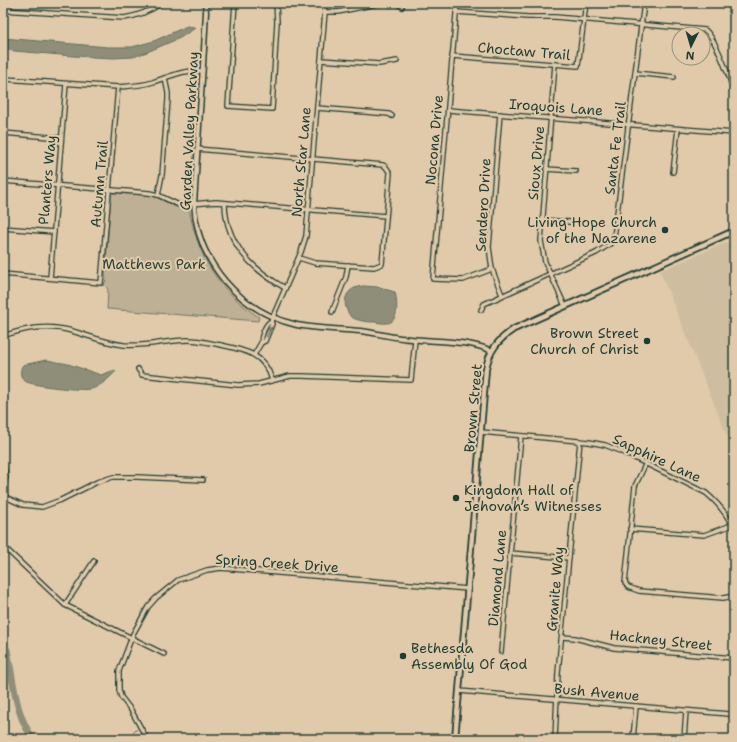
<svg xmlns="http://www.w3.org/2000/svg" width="737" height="742" font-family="'Shantell Sans',sans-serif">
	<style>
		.built { fill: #cfbd9f }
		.green { fill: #beb095; stroke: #6e7664 }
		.water { fill: #8f8f79; stroke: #626e5d }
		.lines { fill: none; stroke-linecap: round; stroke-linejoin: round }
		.stream { stroke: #626e5d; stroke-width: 1 }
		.river { stroke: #8f8f79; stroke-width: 7 }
		.minor-casing { stroke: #1f3d34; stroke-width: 6 }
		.tertiary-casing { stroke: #1f3d34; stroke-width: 7 }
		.secondary-casing { stroke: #1f3d34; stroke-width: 8 }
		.minor { stroke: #e1caaa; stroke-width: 3.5 }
		.tertiary { stroke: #e1caaa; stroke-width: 4 }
		.secondary { stroke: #e1caaa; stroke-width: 4.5 }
		.oneway { fill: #767c69 }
		.poi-dot { fill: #1f3d34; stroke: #e1caaa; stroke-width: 1.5 }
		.labels { text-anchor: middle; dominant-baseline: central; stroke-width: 4; stroke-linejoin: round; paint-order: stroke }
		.street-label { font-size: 14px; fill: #1f3d34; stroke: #e1caaa }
		.poi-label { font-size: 14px; fill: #1f3d34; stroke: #e1caaa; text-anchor: end }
		.park-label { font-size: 14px; fill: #274339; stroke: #e1caaa }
	</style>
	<rect width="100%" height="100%" fill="#e1caaa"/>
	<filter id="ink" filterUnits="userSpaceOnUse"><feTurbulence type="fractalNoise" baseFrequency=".025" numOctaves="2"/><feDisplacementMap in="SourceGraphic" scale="8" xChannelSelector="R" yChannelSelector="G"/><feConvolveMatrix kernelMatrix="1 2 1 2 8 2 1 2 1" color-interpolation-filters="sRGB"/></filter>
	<g filter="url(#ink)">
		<polygon class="built" points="734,239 734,453 660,271"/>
		<path class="green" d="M114,193L146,195L156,197L174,206L189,208C197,256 219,291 259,317L258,321L107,309L108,289L104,285L106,280L105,275L111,195Z"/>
		<g class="water">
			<polygon points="187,26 194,27 195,28 180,38 147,52 133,57 113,58 73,56 3,50 3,38 108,47 132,47 154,41"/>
			<path d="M364,286L377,287L395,292C397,300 399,317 391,322C387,324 380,323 375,322C367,322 358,321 351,317C340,303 345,287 364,286Z"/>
			<path d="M46,360L68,364L101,375L115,370L116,371C111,377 98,388 91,389C83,391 31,386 25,381C20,378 19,370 23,365Z"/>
		</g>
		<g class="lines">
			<polyline class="stream" points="127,739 137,729"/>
			<path class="river" d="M3,645L7,650C13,677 15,718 34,739"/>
			<g class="minor-casing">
				<g id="minor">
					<polyline points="235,3 228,106 272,109 277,22 276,3"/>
					<polyline points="397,3 402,7"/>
					<polyline points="457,3 433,279 463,280 492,269"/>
					<path d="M3,10L124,18C138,16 150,11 162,3"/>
					<polyline points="9,11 10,3"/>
					<polyline points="325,12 338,12 381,3"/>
					<path d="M456,12L528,17H555L705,30C716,38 729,77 734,91"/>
					<polyline points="452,56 578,66 586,3"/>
					<polyline points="321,60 379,64 397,61"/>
					<polyline points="555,64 541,241 545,262 565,306"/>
					<polyline points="635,73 674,77"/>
					<path d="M3,98L5,79L118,87C129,86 141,86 153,82C169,77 184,69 202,71"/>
					<polyline points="317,108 389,114 392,116"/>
					<polyline points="448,110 734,133"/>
					<polyline points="500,114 489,247 492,269 502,295"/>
					<polyline points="3,133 61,138"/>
					<polyline points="197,149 383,165 386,167 390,173 382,264 374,267 315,263 299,258"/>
					<polyline points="546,169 576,171"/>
					<polyline points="673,172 678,129"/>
					<polyline points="3,181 149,193 158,195 179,205 216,202 386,216"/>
					<polyline points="158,195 162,175 168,100 168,93 165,78"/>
					<path d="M225,203C225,243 253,270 285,288"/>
					<polyline points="542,220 570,222"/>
					<polyline points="3,228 54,232"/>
					<polyline points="3,274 101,283 118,87"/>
					<polyline points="50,278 66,84"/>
					<polyline points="481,310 484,304 596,253 610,244 614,237 644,3"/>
					<polyline points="332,312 346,277 348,265"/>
					<path d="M271,321L272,324L265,341L261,343C261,336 265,324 271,321L301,252L306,236L325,12L323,3"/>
					<path d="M3,336C26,328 48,324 72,331C89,336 106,343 124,345C147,347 167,340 188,340C199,340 210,343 221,345C245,350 265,354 272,380"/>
					<polyline points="254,355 261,343"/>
					<polyline points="138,369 142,375 238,385 259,384 290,376 302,376 411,380 415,340"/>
					<path d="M481,432L589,442L605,445L618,450L706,493C718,503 727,514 734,529"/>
					<polyline points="3,462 6,477 3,489"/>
					<polyline points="646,463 635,486 625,583 628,587 639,591 723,598 734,596"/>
					<polyline points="3,496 23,505 42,507 61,500 97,482 113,477 137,477 203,480"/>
					<polyline points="630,529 704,535 732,525"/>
					<polyline points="3,546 65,605 164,654"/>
					<polyline points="510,553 569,558"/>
					<polyline points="65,605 94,561"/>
					<polyline points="562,637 575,638 614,648 734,658"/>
					<polyline points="501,652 521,436"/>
					<polyline points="459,691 729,714 733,716 734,719"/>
					<polyline points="147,739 131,710 121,697 119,690 119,671 133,634 148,607 156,598 178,580 207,570 221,568 468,589"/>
					<polyline points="555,739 558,673 580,441"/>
					<polyline points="633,739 636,706"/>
					<polyline points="684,739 686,711"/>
					<polyline points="733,739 734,720"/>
				</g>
			</g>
			<g class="tertiary-casing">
				<path id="tertiary" d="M205,3L206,12L204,49L194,204C197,262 240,312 297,325C318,329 339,329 360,331C377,333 394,338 411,339C436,342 469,340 492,351"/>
			</g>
			<g class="secondary-casing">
				<path id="secondary" d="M455,739L486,369C489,350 499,339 514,329L734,231"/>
			</g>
			<use href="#minor" class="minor"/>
			<use href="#tertiary" class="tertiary"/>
			<use href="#secondary" class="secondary"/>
		</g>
		<defs><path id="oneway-solid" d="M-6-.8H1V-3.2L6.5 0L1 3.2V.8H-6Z"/></defs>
		<use class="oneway" href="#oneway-solid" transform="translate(269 332) rotate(-65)"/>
	</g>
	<g class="poi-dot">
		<circle cx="665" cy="230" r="4"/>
		<circle cx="647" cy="341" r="4"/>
		<circle cx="456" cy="498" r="4"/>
		<circle cx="403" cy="656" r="4"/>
	</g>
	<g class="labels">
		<g class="street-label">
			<text transform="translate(524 51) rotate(5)">Choctaw Trail</text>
			<text transform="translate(556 107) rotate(4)">Iroquois Lane</text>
			<text transform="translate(189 131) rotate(-87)">Garden Valley Parkway</text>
			<text transform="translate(434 140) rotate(-85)">Nocona Drive</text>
			<text transform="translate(615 148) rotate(-83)">Santa Fe Trail</text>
			<text transform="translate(301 162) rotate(-85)">North Star Lane</text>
			<text transform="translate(536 163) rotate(-85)">Sioux Drive</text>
			<text transform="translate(47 180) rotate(-85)">Planters Way</text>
			<text transform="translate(99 184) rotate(-85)">Autumn Trail</text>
			<text transform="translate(483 205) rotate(-87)">Sendero Drive</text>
			<text transform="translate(473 408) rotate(-85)">Brown Street</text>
			<text transform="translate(657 458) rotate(25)">Sapphire Lane</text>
			<text transform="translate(277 563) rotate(4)">Spring Creek Drive</text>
			<text transform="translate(497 578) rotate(-85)">Diamond Lane</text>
			<text transform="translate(555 589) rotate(-85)">Granite Way</text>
			<text transform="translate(661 640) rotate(6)">Hackney Street</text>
			<text transform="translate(597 692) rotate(5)">Bush Avenue</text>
		</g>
		<g class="poi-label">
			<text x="657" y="222">Living Hope Church<tspan x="657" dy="16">of the Nazarene</tspan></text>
			<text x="639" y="333">Brown Street<tspan x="639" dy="16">Church of Christ</tspan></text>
			<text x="464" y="490" text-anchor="start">Kingdom Hall of<tspan x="464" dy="16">Jehovah’s Witnesses</tspan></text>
			<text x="411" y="648" text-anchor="start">Bethesda<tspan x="411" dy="16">Assembly Of God</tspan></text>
		</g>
		<g class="park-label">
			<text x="154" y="264">Matthews Park</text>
		</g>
	</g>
	<rect width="737" height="742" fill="none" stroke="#e1caaa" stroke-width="16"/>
	<rect x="8" y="8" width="721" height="726" fill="none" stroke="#1f3d34" stroke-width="1.5" filter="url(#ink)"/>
	<g transform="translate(691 46) rotate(185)"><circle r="19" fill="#e1caaa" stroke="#93927b"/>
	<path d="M0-3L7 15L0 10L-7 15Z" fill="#1f3d34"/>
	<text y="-6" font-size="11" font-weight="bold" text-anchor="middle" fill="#1f3d34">N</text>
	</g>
</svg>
